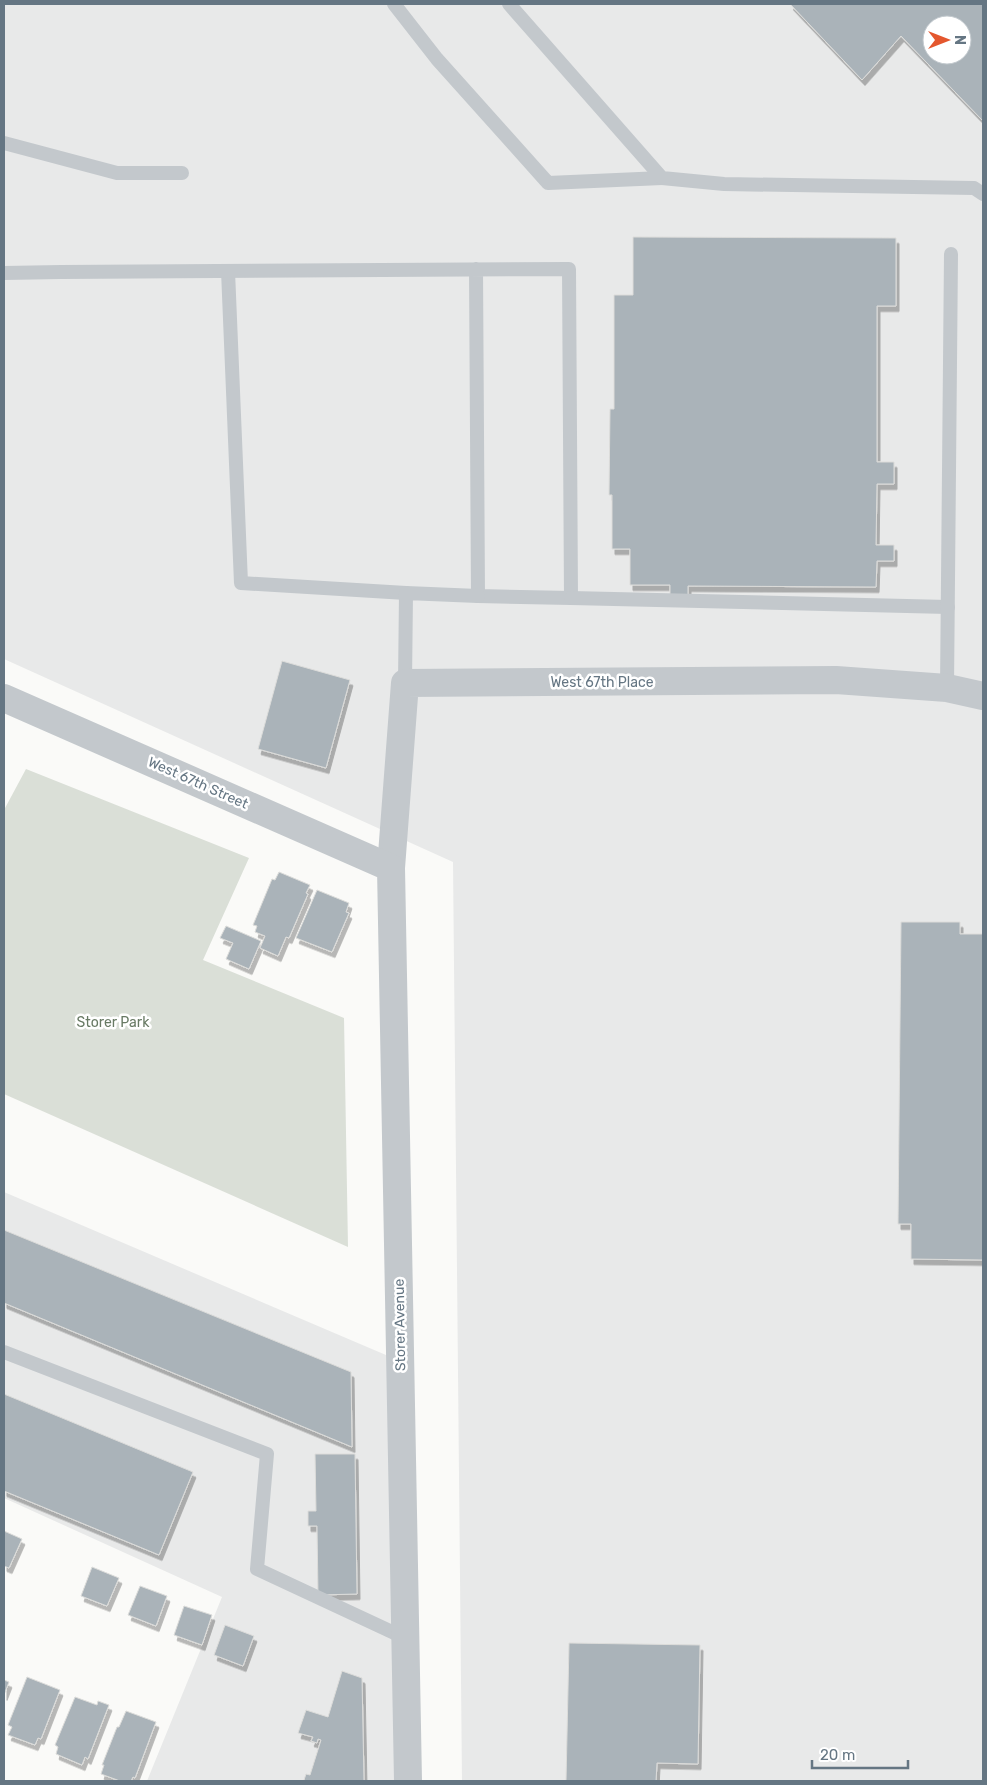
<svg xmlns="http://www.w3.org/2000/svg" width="987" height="1785" font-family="Rubik,sans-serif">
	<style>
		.built { fill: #e8e9e9; fill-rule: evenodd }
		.green { fill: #dadfd7 }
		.building { fill: #aab3b9; stroke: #dcdcda; fill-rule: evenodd; filter: url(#shadow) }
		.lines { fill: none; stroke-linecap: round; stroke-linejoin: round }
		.service { stroke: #c3c8cc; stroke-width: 14 }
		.minor { stroke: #c3c8cc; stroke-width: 28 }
		.tertiary { stroke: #c3c8cc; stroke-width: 28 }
		.labels { text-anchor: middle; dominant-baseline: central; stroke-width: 5; stroke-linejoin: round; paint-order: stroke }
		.street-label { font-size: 14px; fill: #657683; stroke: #fff }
		.park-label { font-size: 14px; fill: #687a64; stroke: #fff }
	</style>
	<defs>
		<filter id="shadow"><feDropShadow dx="3" dy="5.5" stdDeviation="0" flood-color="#0004"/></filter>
	</defs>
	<rect width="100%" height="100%" fill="#fafaf8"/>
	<g class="built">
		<path d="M4,4H983V1781H462L453,862L4,659ZM932,25H962V55H932Z"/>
		<polygon points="4,1192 400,1361 408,1781 147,1781 222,1597 4,1498"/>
	</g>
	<polygon class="green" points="26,769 249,858 203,960 344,1018 348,1247 4,1094 4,810"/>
	<g class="building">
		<path d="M790,4H983V121L901,36L862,80ZM932,25H962V55H932Z"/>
		<polygon points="633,237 896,238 896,306 877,306 877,462 894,462 894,484 877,484 876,545 894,545 894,561 877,561 876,587 688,586 688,600 670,599 670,585 630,585 630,549 612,549 612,495 609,495 610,409 614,409 614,295 633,295"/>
		<polygon points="282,661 350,680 326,768 258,749"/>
		<polygon points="279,872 310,885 306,893 308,894 289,938 286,937 278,956 260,948 265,936 255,932 257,926 253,925 272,879 275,880"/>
		<polygon points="317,890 349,903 346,912 349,913 332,952 296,938"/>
		<polygon points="901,922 960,922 960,934 983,934 983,1260 911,1259 911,1224 898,1224"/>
		<polygon points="226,926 261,941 249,969 226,959 233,943 220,938"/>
		<polygon points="4,1230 351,1372 352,1447 4,1303"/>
		<polygon points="4,1394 193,1472 159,1555 4,1491"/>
		<polygon points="315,1454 355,1454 357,1594 318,1595 317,1526 308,1526 308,1511 316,1511"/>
		<polygon points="4,1531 22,1539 9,1568 4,1566"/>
		<polygon points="92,1567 119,1578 107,1606 81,1596"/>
		<polygon points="140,1586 167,1596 156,1626 128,1615"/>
		<polygon points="184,1606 212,1615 202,1645 174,1635"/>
		<polygon points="225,1625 254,1636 243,1666 214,1655"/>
		<polygon points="569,1643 700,1645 698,1764 657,1763 656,1781 566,1781"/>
		<polygon points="342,1671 362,1678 364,1781 307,1781 304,1780 306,1774 310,1775 321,1740 318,1739 317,1743 311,1741 313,1737 298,1733 306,1710 328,1717"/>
		<polygon points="27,1677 60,1690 41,1739 38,1738 35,1745 8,1735 12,1727 8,1725"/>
		<polygon points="4,1680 9,1682 4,1695"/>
		<polygon points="75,1697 97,1705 98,1701 109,1705 88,1759 85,1757 82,1765 56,1754 58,1747 55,1745"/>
		<polygon points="126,1711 156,1722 135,1778 133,1777 131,1781 120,1781 101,1774 104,1765 102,1765 117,1727 119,1727"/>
	</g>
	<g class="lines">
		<g class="service">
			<polyline points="394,4 437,59 548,183 662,178"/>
			<polyline points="509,4 662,178 724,184 974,188 983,194"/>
			<polyline points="4,143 117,173 182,173"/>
			<polyline points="228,271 241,583 406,593"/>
			<polyline points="4,273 61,272 569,269 571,598 478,596 476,269"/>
			<polyline points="571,598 948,607"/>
			<polyline points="405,683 406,593 478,596"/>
			<polyline points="947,688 951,254"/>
			<polyline points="4,1352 267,1454 257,1569 405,1638"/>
		</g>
		<polyline class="minor" points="391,868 405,683 836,680 947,688 983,696"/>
		<polyline class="tertiary" points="4,698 391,868 408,1781"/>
	</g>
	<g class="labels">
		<g class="street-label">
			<text x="602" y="682">West 67th Place</text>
			<text transform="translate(198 783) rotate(24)">West 67th Street</text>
			<text transform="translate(400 1325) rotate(-91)">Storer Avenue</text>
		</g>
		<g class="park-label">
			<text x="113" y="1022">Storer Park</text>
		</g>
	</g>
	<rect width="987" height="1785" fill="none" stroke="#657683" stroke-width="10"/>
	<g transform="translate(947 40) rotate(90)"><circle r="24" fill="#ffffff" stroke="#c1c8cd"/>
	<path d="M0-4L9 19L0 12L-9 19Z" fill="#e4572e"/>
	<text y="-8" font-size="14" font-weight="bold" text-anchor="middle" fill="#657683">N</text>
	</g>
	<path d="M812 1760v8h96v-8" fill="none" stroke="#657683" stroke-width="2.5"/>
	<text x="820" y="1760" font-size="15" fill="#657683" stroke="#ffffff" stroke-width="4" paint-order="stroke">20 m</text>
</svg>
